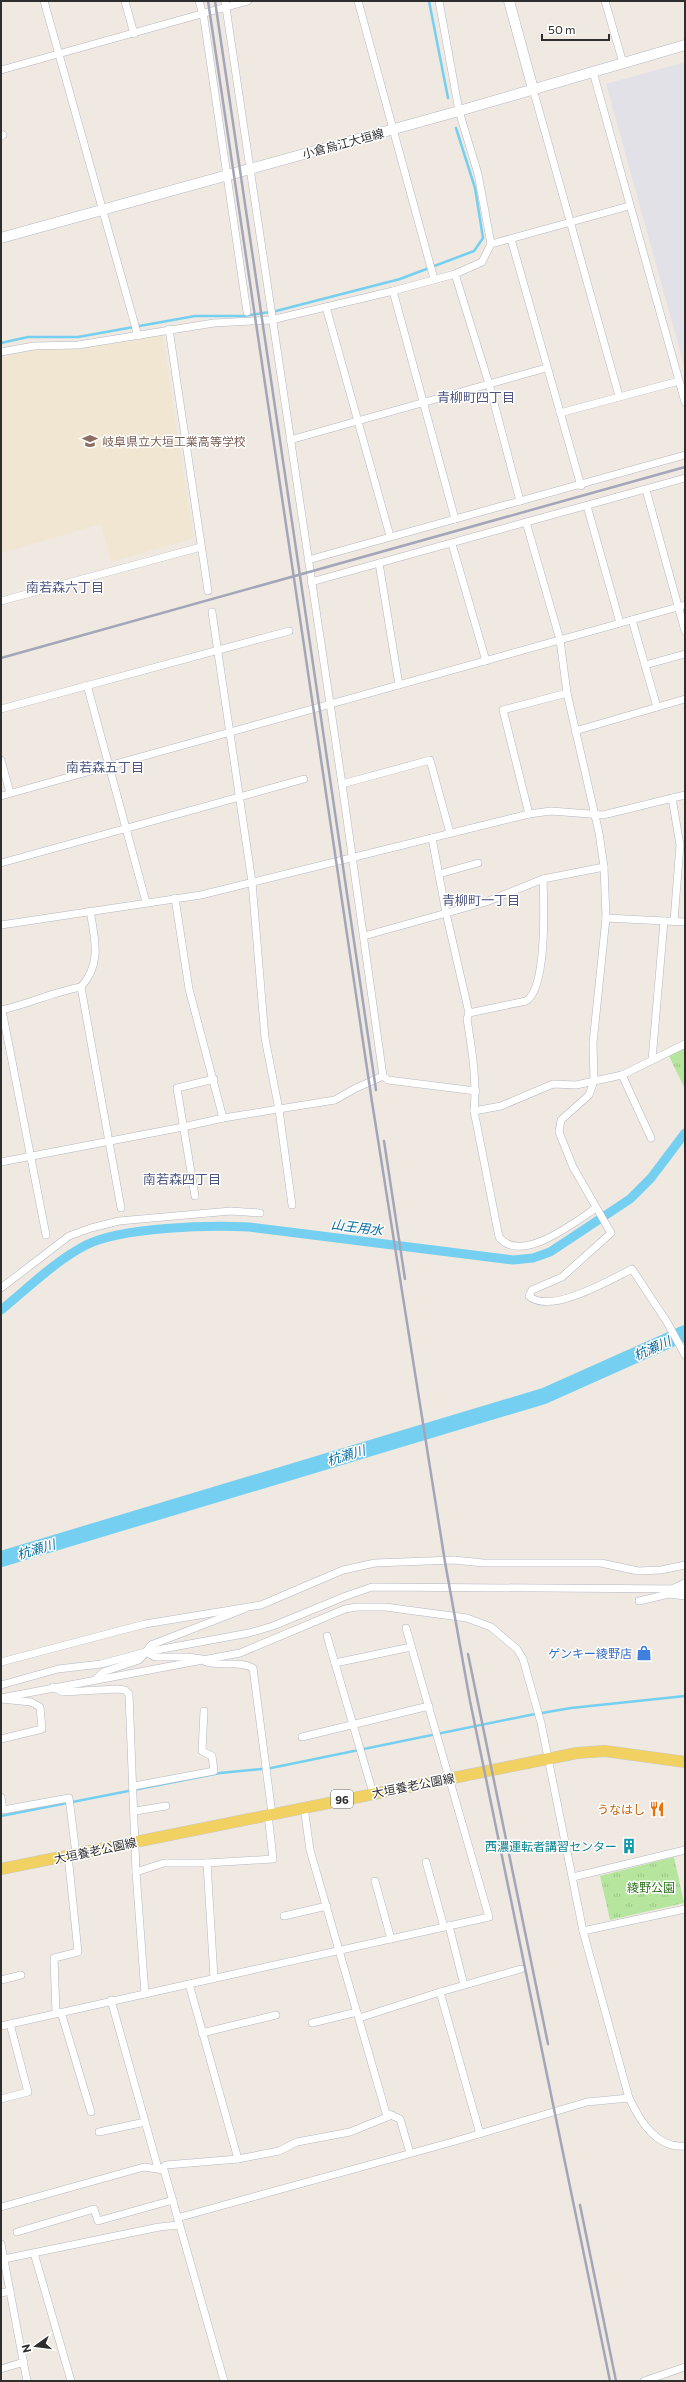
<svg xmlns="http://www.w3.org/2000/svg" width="686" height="2382" font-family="Commissioner,'Noto Sans JP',sans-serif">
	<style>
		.industrial { fill: #e3e1e8 }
		.education { fill: #f0e6d1 }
		.park { fill: url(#park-tufts) }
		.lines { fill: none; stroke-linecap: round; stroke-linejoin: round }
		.stream { stroke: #75cff0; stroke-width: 2.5 }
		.canal { stroke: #75cff0; stroke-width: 9 }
		.river { stroke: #75cff0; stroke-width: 16 }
		.street-casing { stroke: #b4b7c1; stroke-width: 8 }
		.secondary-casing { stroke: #b4b7c1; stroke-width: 11 }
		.primary-casing { stroke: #c9c9c9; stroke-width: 12 }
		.street { stroke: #fff; stroke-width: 7 }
		.secondary { stroke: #fff; stroke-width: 10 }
		.primary { stroke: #f2d163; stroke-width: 11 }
		.rail { stroke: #a3a6b8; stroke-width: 2.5 }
		.labels { text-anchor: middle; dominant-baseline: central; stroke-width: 3; stroke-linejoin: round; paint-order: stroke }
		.shield { fill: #fff; stroke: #6d6d6d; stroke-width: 1 }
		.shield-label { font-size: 11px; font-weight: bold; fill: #2e2e2e }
		.street-label { font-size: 12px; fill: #2e2e2e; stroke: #fff }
		.education-label { font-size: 12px; fill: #785e54; stroke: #fff; text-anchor: start }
		.shop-label { font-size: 12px; fill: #366cbe; stroke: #fff; text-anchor: end }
		.food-label { font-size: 12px; fill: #c56008; stroke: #fff; text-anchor: end }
		.culture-label { font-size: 12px; fill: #0d838f; stroke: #fff; text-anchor: end }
		.park-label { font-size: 12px; fill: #2c6e1b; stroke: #fff }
		.neighbourhood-label { font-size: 13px; fill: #4d5680; stroke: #fff }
		.water-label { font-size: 13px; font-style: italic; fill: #0d6fa3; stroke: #fff }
	</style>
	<defs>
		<pattern id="park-tufts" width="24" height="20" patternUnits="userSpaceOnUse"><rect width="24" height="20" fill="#b6e59e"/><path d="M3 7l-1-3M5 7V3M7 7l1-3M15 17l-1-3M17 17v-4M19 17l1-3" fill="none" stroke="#9dc588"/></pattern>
	</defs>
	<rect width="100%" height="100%" fill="#efe9e1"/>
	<polygon class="industrial" points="685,62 685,369 606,84"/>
	<polygon class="education" points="162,335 193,536 191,539 111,562 101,524 1,553 1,357 34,349 82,349"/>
	<g class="park">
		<polygon points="685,1048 685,1089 669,1056"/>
		<polygon points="674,1857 684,1903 610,1920 600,1876"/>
	</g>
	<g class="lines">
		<g class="stream">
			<polyline points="429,1 448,98"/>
			<polyline points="1,343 28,337 78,337 195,316 244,316 276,311 400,279 474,251 483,238 475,188 456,128"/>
			<polyline points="1,1816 220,1773 271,1768 530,1715 571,1708 685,1696"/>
		</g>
		<path class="canal" d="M1,1310C28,1288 55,1261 86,1245C122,1227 209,1225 249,1227L513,1260L533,1258L550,1252L630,1199L651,1178L685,1133"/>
		<polyline class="river" points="1,1559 544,1396 685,1333"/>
		<g class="street-casing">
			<g id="street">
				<polyline points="44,1 138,336"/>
				<polyline points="125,1 134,34"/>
				<polyline points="199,1 204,19 247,312"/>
				<polyline points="225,1 342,784 383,1076 388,1080 476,1091"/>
				<polyline points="358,1 434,279"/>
				<polyline points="605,1 623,63"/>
				<polyline points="1,70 248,1"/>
				<polyline points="593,72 685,402"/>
				<polyline points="533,89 619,396"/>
				<polyline points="1,136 3,135"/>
				<polyline points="511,239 581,486"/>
				<polyline points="491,244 629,206"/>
				<polyline points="455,274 489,384 520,501"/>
				<polyline points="393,291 455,519"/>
				<polyline points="326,307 390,536"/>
				<polyline points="169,329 208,591"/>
				<polyline points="1,352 34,346 78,345 214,323 271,320 393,291 455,274 482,262 491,244 478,174 459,111 439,1"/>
				<polyline points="560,413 679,381"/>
				<polyline points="290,440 546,368"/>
				<polyline points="646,490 685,631"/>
				<polyline points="587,506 620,623"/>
				<path d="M526,522L560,640L567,693L599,833L604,867L606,918L593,1043L594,1081L589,1095L561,1120L559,1132L573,1167L611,1233L562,1277L532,1290L529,1296C550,1315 610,1280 632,1269L667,1322L685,1355"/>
				<polyline points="452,544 486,661"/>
				<polyline points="308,560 685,455"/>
				<polyline points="379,563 399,685"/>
				<polyline points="311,582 685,478"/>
				<polyline points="1,601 201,547"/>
				<polyline points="212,612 252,882 265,1038 279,1110 292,1205"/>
				<polyline points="632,620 657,707"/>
				<polyline points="645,665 685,654"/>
				<polyline points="87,685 146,902"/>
				<polyline points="1,709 289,631"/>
				<polyline points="575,731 685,699"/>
				<polyline points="1,760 10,793"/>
				<polyline points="342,784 430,760 450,833"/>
				<polyline points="1,796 685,605"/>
				<polyline points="672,798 680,845 674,921"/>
				<polyline points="529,814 503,710 567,693"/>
				<path d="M432,838L446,913L469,1013L526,1001C547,989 544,903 543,879"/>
				<polyline points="1,863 304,779"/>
				<polyline points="439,874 478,863"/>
				<polyline points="175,898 189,989 223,1118"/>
				<path d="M90,911C95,939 102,964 81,987L121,1208"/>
				<polyline points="606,918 685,922"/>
				<polyline points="1,925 201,895 529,814 551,811 603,815 685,795"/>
				<polyline points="364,936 486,902 543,879 604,867"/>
				<path d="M1,1010C29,1004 53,992 81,987"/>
				<polyline points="2,1010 46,1235"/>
				<path d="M469,1013L467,1019C472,1050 477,1080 474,1111L499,1237C521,1265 575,1222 596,1208"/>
				<polyline points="652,1060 664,921"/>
				<polyline points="622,1075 651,1138"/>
				<polyline points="474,1111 501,1106 553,1084 576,1085 622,1075 685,1044"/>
				<polyline points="1,1162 183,1127 223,1118 335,1100 354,1089 383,1076"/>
				<polyline points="195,1196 177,1088 214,1079"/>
				<polyline points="1,1288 69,1236 91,1228 119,1221 231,1211 260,1213"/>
				<polyline points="672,1589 685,1583"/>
				<polyline points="639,1601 669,1594 685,1596"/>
				<polyline points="327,1636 373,1793"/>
				<polyline points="146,1652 151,1645 244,1609"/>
				<polyline points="1,1662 145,1624 261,1605 343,1570 375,1563 454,1560 483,1563 601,1563 638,1571 661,1570 685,1565"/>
				<path d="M206,1662C222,1667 238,1660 253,1668L272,1814"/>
				<polyline points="335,1663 411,1647"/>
				<polyline points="96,1679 103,1672 139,1660 146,1652 155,1657 187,1657 202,1659"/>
				<polyline points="1,1685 58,1669 101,1664 146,1652 249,1633 273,1626 346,1596 372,1587 685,1589"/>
				<polyline points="53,1687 63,1692 117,1689 125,1690 129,1694 136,1872 145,1994"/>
				<path d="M1,1698L240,1653L345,1609L357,1607H385L467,1618L491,1627L517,1649L523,1659L541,1723L583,1931L629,2098C640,2121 657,2149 685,2146"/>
				<polyline points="1,1699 31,1702 40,1707 42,1729 1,1739"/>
				<polyline points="302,1737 429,1706"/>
				<polyline points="134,1786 214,1771 212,1756 202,1751 204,1711"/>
				<polyline points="1,1797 3,1810 69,1798 76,1854"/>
				<polyline points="304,1807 310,1850 386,2113 400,2119 410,2153"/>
				<polyline points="135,1811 166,1806"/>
				<polyline points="426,1862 444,1927"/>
				<polyline points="136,1872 164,1863 207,1863"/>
				<polyline points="573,1877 685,1850"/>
				<polyline points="375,1881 391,1939"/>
				<polyline points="284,1916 327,1906"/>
				<polyline points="449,1926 464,1985"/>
				<polyline points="583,1931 685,1909"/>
				<polyline points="214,1978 207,1863 273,1859 268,1814"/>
				<polyline points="1,1980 21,1975"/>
				<polyline points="189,1984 238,2159"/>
				<polyline points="111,2000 158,2168"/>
				<polyline points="61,2012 91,2112"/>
				<polyline points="56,2013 54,1958 78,1952 68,1855"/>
				<polyline points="359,2018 440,1992"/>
				<polyline points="312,2023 357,2012"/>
				<polyline points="1,2026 489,1917 406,1628"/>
				<polyline points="202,2033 276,2015"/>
				<polyline points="1,2099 28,2092 10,2024"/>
				<polyline points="99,2132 145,2122"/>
				<polyline points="480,2134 440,1992 521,1969"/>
				<polyline points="162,2168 166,2165 238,2159 279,2151 297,2142 350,2132 392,2115"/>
				<polyline points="1,2207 144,2167 164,2170 224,2381"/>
				<polyline points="177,2218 452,2142 587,2102 629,2098"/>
				<polyline points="17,2232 94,2209 98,2221 173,2200"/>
				<polyline points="1,2244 27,2381"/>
				<polyline points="34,2253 71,2381"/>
				<polyline points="4,2259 159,2227 179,2225"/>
				<polyline points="1,2293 10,2291"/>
				<polyline points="1,2369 24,2362"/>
				<polyline points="644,2381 685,2367"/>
			</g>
		</g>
		<g class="secondary-casing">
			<g id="secondary">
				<polyline points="509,1 533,89"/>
				<polyline points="1,238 459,111 685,45"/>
			</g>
		</g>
		<g class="primary-casing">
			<polyline id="primary" points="1,1869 577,1753 605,1751 685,1762"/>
		</g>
		<use href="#street" class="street"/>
		<use href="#secondary" class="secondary"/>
		<use href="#primary" class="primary"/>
		<g class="rail">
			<polyline points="208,1 372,1102 445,1562 470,1701 610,2381"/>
			<polyline points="215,1 376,1090"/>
			<polyline points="1,658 685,467"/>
			<polyline points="384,1141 405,1279"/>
			<polyline points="468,1654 548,2044"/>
			<polyline points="580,2205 616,2381"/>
		</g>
	</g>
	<defs>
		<g id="school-bare" transform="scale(1.2)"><path d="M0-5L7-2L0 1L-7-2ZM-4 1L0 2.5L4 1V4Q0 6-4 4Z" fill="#8d6e63" stroke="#fff" stroke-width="2.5" paint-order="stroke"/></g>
		<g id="shop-bare" transform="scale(1.2)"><path d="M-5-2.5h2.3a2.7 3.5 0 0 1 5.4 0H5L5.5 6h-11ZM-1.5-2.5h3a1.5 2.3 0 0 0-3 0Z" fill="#3f7fe0" stroke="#fff" stroke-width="2.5" paint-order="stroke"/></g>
		<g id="restaurant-bare" transform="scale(1.2)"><path d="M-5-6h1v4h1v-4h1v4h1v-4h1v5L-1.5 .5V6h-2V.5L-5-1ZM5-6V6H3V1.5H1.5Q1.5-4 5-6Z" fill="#e8710a" stroke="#fff" stroke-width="2.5" paint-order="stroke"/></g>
		<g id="building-bare" transform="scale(1.2)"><path d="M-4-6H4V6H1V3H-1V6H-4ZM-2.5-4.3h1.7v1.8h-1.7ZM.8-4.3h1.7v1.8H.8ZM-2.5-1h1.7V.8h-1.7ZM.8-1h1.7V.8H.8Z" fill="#0f9aa8" stroke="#fff" stroke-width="2.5" paint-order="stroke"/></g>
	</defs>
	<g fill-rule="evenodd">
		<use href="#school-bare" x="90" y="441"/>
		<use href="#shop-bare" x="644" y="1653"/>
		<use href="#restaurant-bare" x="657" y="1809"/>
		<use href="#building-bare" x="629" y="1846"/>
	</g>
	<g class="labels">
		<rect class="shield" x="331" y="1790" width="22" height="18" rx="3"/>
		<g class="shield-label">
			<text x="342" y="1799">96</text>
		</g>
		<g class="street-label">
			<text transform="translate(343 143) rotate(-15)">小倉烏江大垣線</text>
			<text transform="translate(413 1785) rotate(-11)">大垣養老公園線</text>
			<text transform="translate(95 1850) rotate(-12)">大垣養老公園線</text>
		</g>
		<g class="education-label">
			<text x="102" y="441">岐阜県立大垣工業高等学校</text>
		</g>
		<g class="shop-label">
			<text x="632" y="1653">ゲンキー綾野店</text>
		</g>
		<g class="food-label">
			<text x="645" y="1809">うなはし</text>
		</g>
		<g class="culture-label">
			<text x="617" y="1846">西濃運転者講習センター</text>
		</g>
		<g class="park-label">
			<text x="651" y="1887">綾野公園</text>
		</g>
		<g class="neighbourhood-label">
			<text x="476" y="397">青柳町四丁目</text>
			<text x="65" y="587">南若森六丁目</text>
			<text x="105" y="767">南若森五丁目</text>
			<text x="481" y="900">青柳町一丁目</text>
			<text x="182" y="1179">南若森四丁目</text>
		</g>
		<g class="water-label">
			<text transform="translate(357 1227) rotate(7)">山王用水</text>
			<text transform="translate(652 1348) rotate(-24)">杭瀬川</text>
			<text transform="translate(346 1455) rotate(-17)">杭瀬川</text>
			<text transform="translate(36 1549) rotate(-17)">杭瀬川</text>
		</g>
	</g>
	<rect width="686" height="2382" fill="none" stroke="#2e2e2e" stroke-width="4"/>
	<g transform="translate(36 2346) rotate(256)" stroke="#ffffff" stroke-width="3" paint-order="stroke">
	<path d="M0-3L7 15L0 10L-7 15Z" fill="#2e2e2e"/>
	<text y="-6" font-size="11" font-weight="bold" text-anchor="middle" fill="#2e2e2e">N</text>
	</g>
	<path d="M542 34v6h67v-6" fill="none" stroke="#2e2e2e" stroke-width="2"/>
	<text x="548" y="34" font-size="12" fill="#2e2e2e" stroke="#ffffff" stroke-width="3" paint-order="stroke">50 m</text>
</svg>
